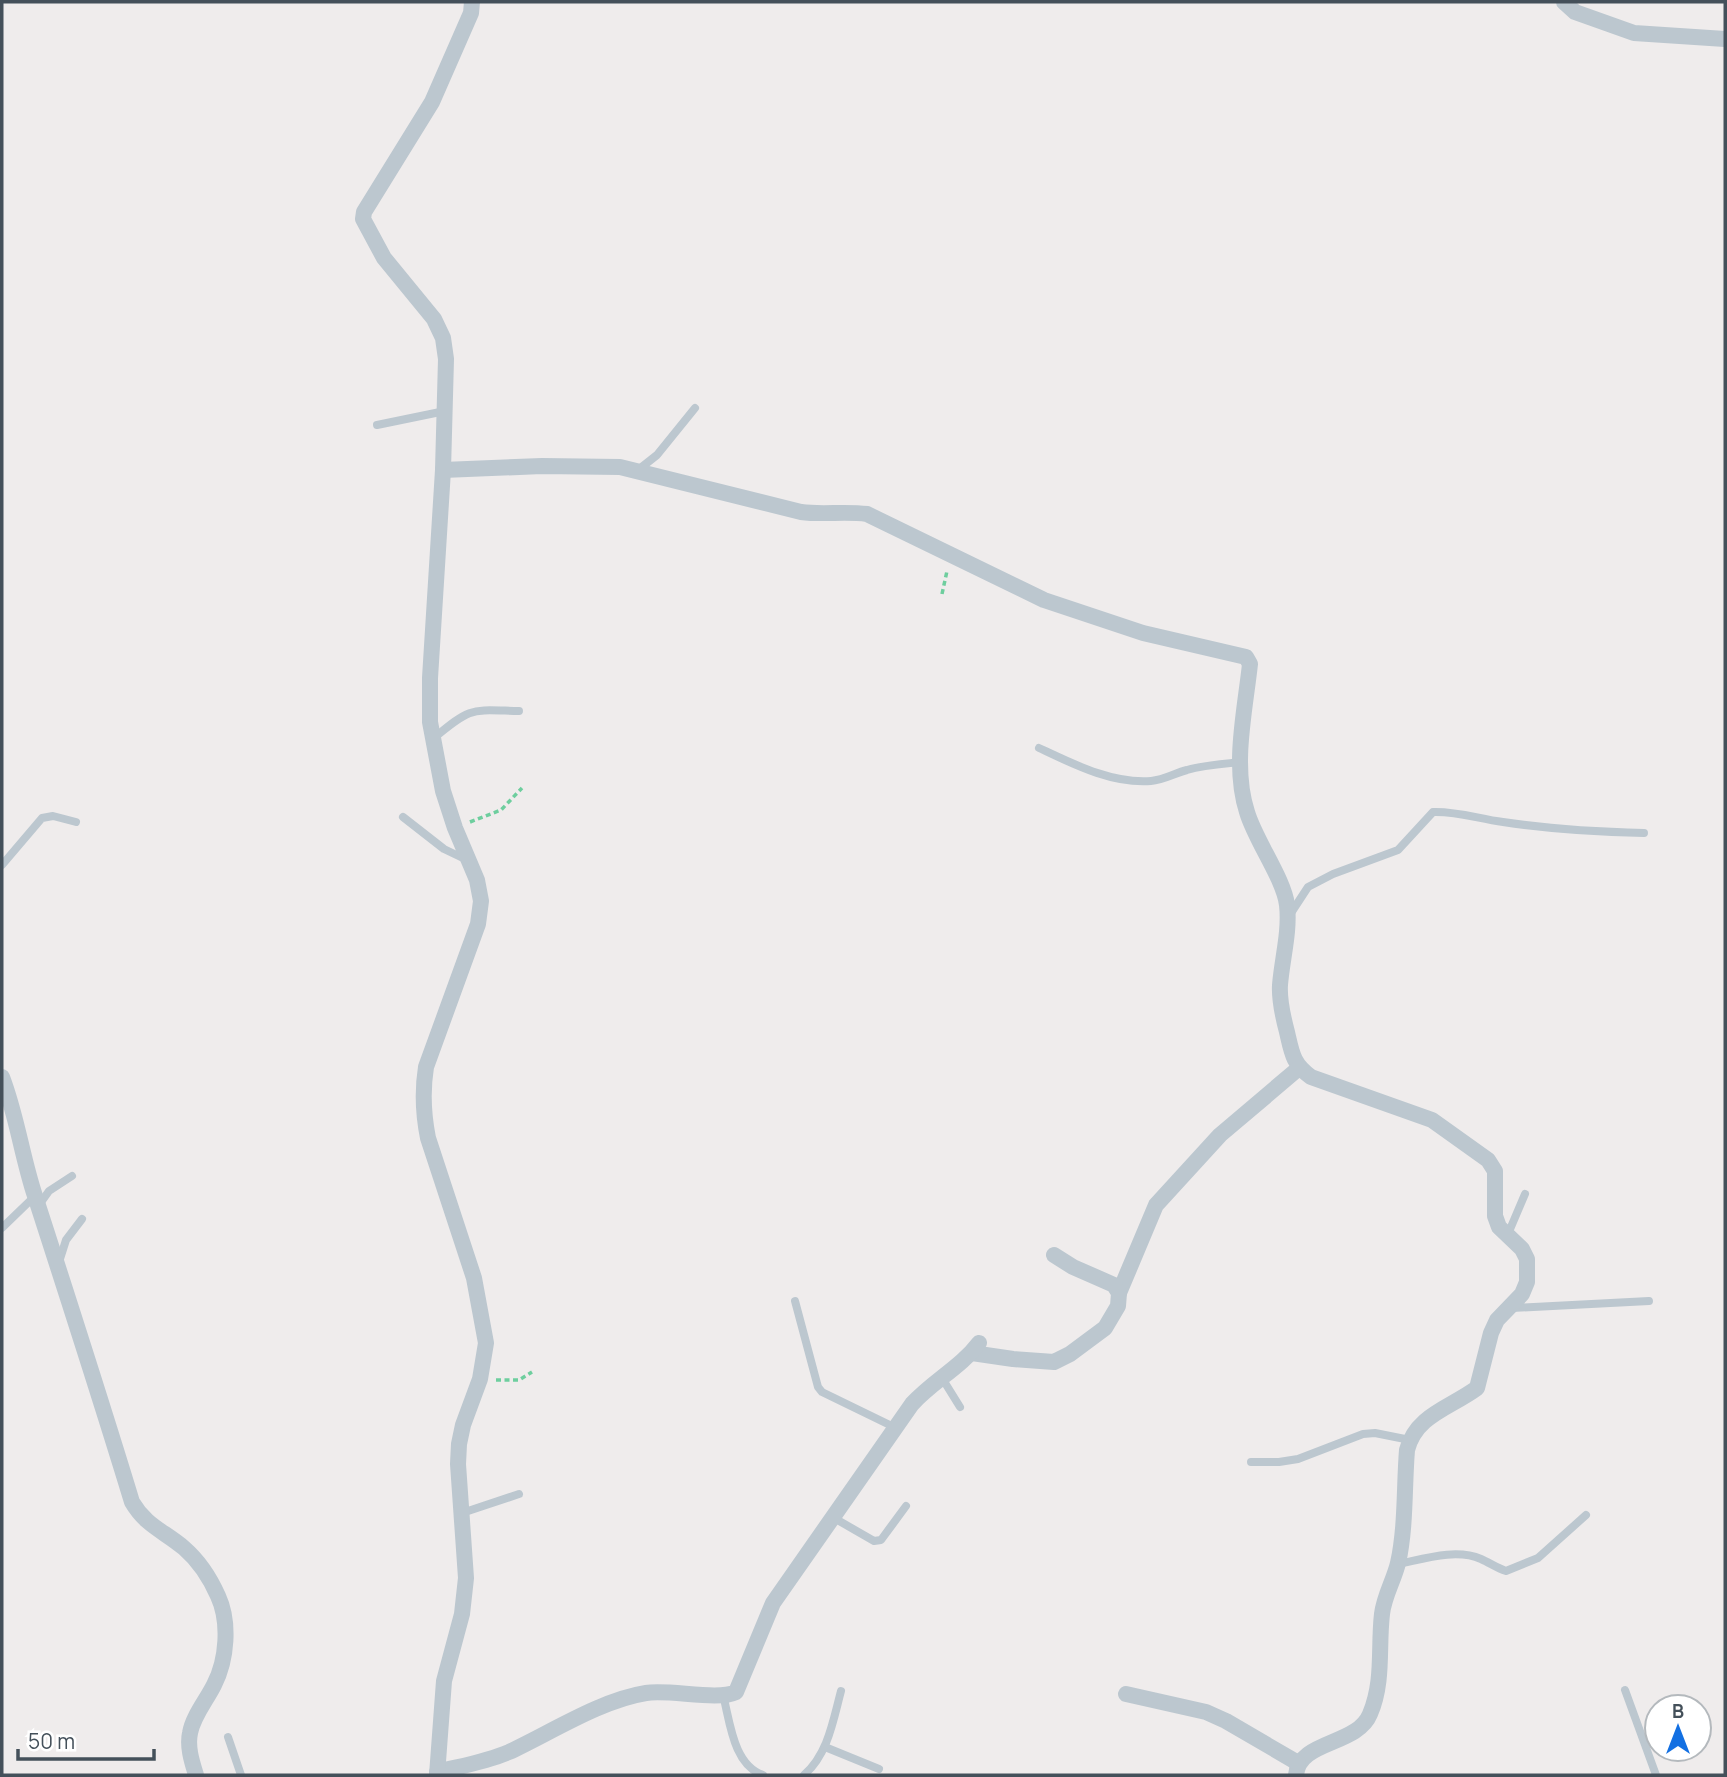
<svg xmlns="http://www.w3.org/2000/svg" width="1727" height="1777" font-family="Manrope,sans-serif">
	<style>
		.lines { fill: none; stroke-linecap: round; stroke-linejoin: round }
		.path { stroke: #6ece9e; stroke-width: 3.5; stroke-dasharray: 5 3.5; stroke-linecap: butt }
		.service { stroke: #bcc7cf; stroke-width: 8 }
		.minor { stroke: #bcc7cf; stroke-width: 16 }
	</style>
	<rect width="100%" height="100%" fill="#efecec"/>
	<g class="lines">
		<g class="path">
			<polyline points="942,594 947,571"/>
			<polyline points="470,822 501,810 522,788"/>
			<polyline points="496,1380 519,1380 532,1372"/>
		</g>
		<g class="service">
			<polyline points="377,425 445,411"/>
			<polyline points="638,470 657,455 695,408"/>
			<path d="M434,738C472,706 471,710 519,711"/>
			<path d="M1039,748C1073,764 1112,784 1151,781C1164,780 1175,773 1187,770C1205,765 1223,764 1241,762"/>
			<polyline points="403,817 444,849 467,860"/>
			<polyline points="2,865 42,818 53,816 76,822"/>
			<path d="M1291,913L1308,887L1333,874L1398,850L1433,812C1457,811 1479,819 1503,822C1549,829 1597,832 1644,833"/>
			<polyline points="39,1205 49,1191 72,1176"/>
			<polyline points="2,1228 35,1196"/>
			<polyline points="1508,1234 1525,1194"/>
			<polyline points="59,1262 66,1240 82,1219"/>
			<polyline points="795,1301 818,1387 822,1392 896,1428"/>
			<polyline points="1512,1308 1649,1301"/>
			<polyline points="942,1378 960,1407"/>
			<polyline points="1251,1462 1279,1462 1298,1459 1363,1434 1375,1433 1410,1440"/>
			<polyline points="462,1513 519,1494"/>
			<polyline points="834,1518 874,1541 881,1540 906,1506"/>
			<path d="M1398,1564C1423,1559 1456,1548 1481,1559C1490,1563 1497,1568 1506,1571L1538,1558L1586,1515"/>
			<polyline points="1625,1690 1656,1775"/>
			<path d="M723,1695C730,1721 733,1765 763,1775"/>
			<polyline points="228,1737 241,1775"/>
			<polyline points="825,1747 879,1769"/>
			<path d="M804,1775C828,1754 833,1721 841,1691"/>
		</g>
		<g class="minor">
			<polyline points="1564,2 1575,12 1634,33 1725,39"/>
			<path d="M443,470L542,466L620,467L801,512C823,515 845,511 867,514L1044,600L1143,633L1246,657L1250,664C1245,711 1232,766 1247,812C1255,840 1284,879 1287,905C1290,932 1282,959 1280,985C1279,1001 1283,1017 1287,1032C1292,1054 1293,1064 1311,1077L1432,1120L1488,1160L1495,1171V1216L1499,1227L1522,1249L1527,1259V1282L1522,1294L1497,1320L1491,1333L1477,1388C1450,1408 1416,1415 1407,1450C1404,1487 1406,1527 1398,1563C1394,1580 1384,1596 1382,1614C1378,1648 1384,1681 1370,1714C1357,1746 1299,1740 1296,1775"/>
			<path d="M2,1077C17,1116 22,1157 35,1196C68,1298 101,1400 132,1502C146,1526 164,1531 184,1548C199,1561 210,1578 218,1596C230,1622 227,1660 214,1685C206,1701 193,1716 190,1733C187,1747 192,1762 196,1775"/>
			<polyline points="1119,1293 1156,1205 1220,1135 1299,1068"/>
			<polyline points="972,1353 1013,1359 1054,1362 1070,1354 1105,1328 1118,1306 1119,1293 1114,1285 1073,1267 1054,1255"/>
			<polyline points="1126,1694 1206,1712 1226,1721 1298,1763"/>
			<path d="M437,1772C461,1766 486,1762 509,1752C550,1733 601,1700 646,1693C669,1689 718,1701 736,1692L773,1603L912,1404C933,1381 961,1367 979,1343"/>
			<path d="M437,1775L444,1681L462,1614L466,1578L458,1464L459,1444L463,1425L480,1379L486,1343L474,1278L428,1138C423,1113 422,1092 426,1067L478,924L481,901L477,880L455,828L443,791L430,722V678L443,470L446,359L443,338L434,319L384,258L363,219L364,212L432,102L471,13L472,2"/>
		</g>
	</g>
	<rect width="1727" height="1777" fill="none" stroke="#44505a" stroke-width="7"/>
	<g transform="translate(1678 1728)"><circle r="33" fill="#ffffff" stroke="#b4b9bd" stroke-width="2"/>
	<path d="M0-5L12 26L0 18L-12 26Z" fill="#1370e2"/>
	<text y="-10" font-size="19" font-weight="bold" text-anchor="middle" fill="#44505a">B</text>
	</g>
	<path d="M18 1749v10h136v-10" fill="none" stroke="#44505a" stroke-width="3.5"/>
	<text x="28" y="1749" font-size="21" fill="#44505a" stroke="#ffffff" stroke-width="5" paint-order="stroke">50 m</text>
</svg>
